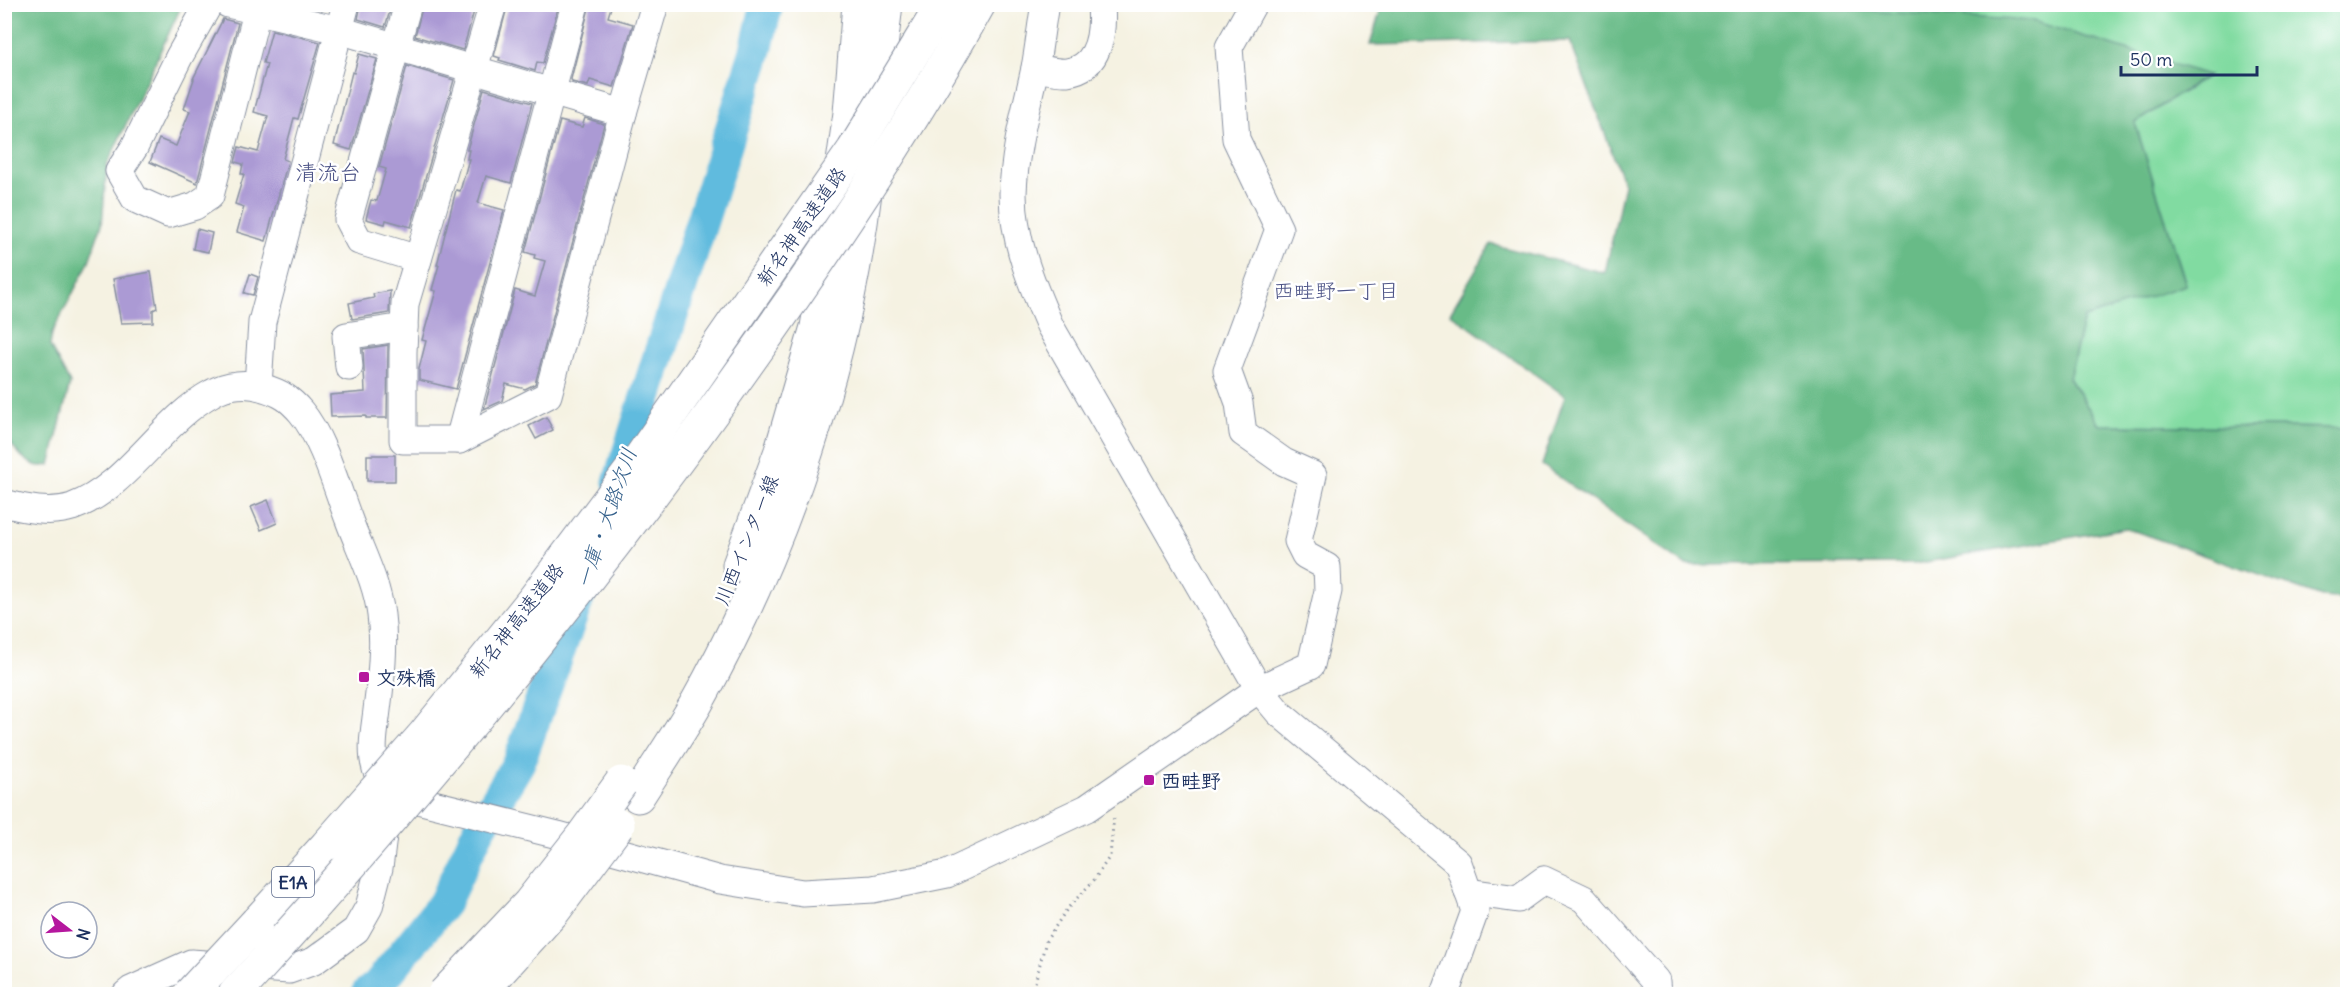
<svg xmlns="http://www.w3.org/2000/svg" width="2352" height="999" font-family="Delius,'Klee One',sans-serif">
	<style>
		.green { fill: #81dba1; stroke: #4e8580; stroke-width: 1.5 }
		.forest { fill: #68bb87; stroke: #427572; stroke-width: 1.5 }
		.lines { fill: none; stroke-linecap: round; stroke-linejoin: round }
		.river { stroke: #61bbde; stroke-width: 33 }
		.building { fill: #ab9ad4 }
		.minor-casing { stroke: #8890a0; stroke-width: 29 }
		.major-casing { stroke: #8890a0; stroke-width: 35 }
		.highway-casing { stroke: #8890a0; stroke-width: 35 }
		.path { stroke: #8890a0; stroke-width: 3; stroke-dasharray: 1.5 4.5; stroke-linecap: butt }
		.minor { stroke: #fff; stroke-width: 27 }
		.major { stroke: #fff; stroke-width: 33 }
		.highway { stroke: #fff; stroke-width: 33 }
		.major-bridge-casing { stroke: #8890a0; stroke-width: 35; stroke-linecap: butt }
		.highway-bridge-casing { stroke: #8890a0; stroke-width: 35; stroke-linecap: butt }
		.major-bridge { stroke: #fff; stroke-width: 33 }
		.highway-bridge { stroke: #fff; stroke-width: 33 }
		.poi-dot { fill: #b5179e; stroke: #fff; stroke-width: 2 }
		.labels { text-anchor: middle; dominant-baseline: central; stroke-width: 5; stroke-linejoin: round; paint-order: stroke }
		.shield { fill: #fff; stroke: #5f6d8e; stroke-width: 1.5 }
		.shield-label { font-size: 18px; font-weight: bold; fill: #1b2f5e }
		.street-label { font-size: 20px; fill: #1b2f5e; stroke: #fff }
		.poi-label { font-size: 20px; font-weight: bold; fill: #1b2f5e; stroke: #fff; text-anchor: start }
		.neighbourhood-label { font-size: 21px; fill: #4d5487; stroke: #fff }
		.water-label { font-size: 21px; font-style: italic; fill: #34608b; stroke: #fff }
		.quarter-label { font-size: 22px; fill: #4d5487; stroke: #fff }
	</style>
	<rect width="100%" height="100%" fill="#fff"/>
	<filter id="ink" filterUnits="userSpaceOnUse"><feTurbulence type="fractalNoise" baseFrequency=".0167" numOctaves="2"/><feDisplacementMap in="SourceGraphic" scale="12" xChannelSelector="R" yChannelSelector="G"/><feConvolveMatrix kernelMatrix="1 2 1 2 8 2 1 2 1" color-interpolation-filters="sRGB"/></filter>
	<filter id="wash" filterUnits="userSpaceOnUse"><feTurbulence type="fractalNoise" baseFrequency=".008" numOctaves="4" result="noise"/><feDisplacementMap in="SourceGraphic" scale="24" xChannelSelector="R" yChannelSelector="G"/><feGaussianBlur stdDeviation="1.35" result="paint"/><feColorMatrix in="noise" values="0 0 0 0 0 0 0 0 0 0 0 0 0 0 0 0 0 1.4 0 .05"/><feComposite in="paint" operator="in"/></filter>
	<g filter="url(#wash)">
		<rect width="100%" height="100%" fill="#f5f2e2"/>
		<polygon class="green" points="1835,5 2347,5 2347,428 2099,425 2069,378 2084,318 2186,284 2135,123 2208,76 1838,9"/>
		<g class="forest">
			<path d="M5,5H182L107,165L102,224L88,264L52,333L50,346L70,383L50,465C45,466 39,467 35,465C23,461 8,443 5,432Z"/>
			<polygon points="1835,5 1839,9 2033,21 2208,75 2135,123 2186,285 2084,318 2069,378 2099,425 2347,428 2347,599 2322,597 2126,528 1914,564 1685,565 1542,465 1565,396 1450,313 1491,244 1605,273 1624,184 1570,41 1370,45 1382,5"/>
		</g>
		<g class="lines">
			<g class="river">
				<polyline points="619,482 755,54 767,4"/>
				<polyline points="367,994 377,986 444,903 478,831 519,762 581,590"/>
			</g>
		</g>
		<g id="blocks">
			<g class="building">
				<polygon points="361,4 392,4 385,27 358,19"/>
				<polygon points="423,4 476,4 463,50 415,36"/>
				<polygon points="508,4 544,4 558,8 543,63 537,62 535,71 499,60 500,58 494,56"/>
				<polygon points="590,4 612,4 608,17 633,24 614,87 590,80 588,86 572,82 571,79"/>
				<polygon points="223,19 238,23 197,183 150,162 159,139 176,146 190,111 184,109 194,79 193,79"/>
				<polygon points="272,30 320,42 298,119 294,118 283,159 288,161 266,241 237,232 244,207 235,204 244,174 241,174 243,164 235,162 239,147 258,152 268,116 254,112 267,64 263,63"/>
				<polygon points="359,54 377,59 351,150 334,145 352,72 354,73"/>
				<polygon points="407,66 454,80 411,227 386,220 385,224 366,219 371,200 377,201 386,169 379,167"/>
				<polygon points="484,89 532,103 511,183 486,176 478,203 504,210 456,389 419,380 419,369 426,341 422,340 436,291 432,290 439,265 437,265 456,190 460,191 469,159 467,159 469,150 467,150"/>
				<polygon points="585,118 604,124 535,384 525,389 506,384 502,401 484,409 515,290 535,296 545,261 534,258 535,255 525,252 560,121 582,127"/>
				<polygon points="197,229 212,233 208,252 193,249"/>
				<polygon points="151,272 157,308 153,310 153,322 121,323 113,279"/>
				<polygon points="250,274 258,277 253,295 244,293"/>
				<polygon points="390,291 389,313 352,319 349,303 374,298 373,294"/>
				<polygon points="388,345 387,418 366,418 366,416 331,417 330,395 365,392 363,349"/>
				<polygon points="546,417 553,430 536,439 529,426"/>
				<rect x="367" y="455" width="28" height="26"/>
				<polygon points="268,500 277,523 261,530 251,507"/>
			</g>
		</g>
	</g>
	<g filter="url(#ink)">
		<use href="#blocks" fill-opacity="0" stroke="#8890a0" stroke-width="1.5"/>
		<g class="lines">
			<g class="minor-casing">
				<g id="minor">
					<polyline points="209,4 179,57 134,148 119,171 135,199 168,214 195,206 210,196 259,4"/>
					<polyline points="228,4 339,30 623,113"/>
					<polyline points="408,4 348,220 359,241 418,259"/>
					<polyline points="493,4 405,304 403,352 403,440 459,440 548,395 623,113 655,4"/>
					<path d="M1045,4C1041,26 1039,47 1035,68C1026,110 1014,151 1013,194C1013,240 1032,285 1050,326L1259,689L1279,713L1458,863L1475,911L1445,994"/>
					<path d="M1035,68C1045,69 1057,73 1067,72C1101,68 1103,30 1101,4"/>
					<polyline points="349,367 346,336 404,327"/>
					<polyline points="258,386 262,322 346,4"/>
					<polyline points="459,440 575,4"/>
					<path d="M4,503C26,509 50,514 72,507C127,488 162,420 212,393C227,384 248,382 264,388C281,393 290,399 301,412C323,438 337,489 349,520C360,550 377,582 381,615C385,645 381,679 377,710C375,728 370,750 376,769C379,777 385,785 389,793L558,835L720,880L803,893L873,889L947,874L1087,808L1259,689L1311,665L1328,591L1327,567L1305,555L1298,541L1313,475L1284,462L1243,433L1239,403L1227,370L1279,229L1236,139L1229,47L1253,4"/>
					<polyline points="1468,892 1518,899 1544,880 1584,899 1656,981 1657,994"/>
					<polyline points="126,994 131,990 191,963 289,970 314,961 356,930 369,907 379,868 385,820"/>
				</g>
			</g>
			<g class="major-casing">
				<g id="major">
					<polyline points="872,125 886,4"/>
					<polyline points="739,565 781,451 817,327 835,218 850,113 859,4"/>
					<path d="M638,796C657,766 678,735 696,704C784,547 845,364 866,185"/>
				</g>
			</g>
			<g class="highway-casing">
				<polyline id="highway" points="257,922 329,843"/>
			</g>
			<polyline class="path" points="1032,994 1046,941 1067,909 1094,880 1110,856 1114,816"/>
			<use href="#minor" class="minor"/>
			<use href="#major" class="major"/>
			<use href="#highway" class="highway"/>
			<g class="major-bridge-casing">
				<g id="major-bridge">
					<polyline points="444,994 529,904 584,834 621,783"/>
					<polyline points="479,994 553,912 618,825"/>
				</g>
			</g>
			<g class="highway-bridge-casing">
				<g id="highway-bridge">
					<polyline points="329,843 424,735 535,598 638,461 853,151 943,4"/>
					<polyline points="190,994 257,922"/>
					<path d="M235,994C419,793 592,584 749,361C831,246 910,128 979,4"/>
				</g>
			</g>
			<use href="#major-bridge" class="major-bridge"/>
			<use href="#highway-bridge" class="highway-bridge"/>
		</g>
	</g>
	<g class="poi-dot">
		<rect x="358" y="671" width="12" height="12" rx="3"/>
		<rect x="1143" y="774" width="12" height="12" rx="3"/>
	</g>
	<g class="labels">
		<rect class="shield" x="272" y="867" width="42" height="30" rx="4.5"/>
		<g class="shield-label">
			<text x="293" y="882">E1A</text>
		</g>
		<g class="street-label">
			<text transform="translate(801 226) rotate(-55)">新名神高速道路</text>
			<text transform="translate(746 540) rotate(-68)">川西インター線</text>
			<text transform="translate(516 620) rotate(-52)">新名神高速道路</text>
		</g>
		<g class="poi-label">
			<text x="376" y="677">文殊橋</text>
			<text x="1161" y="780">西畦野</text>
		</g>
		<g class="neighbourhood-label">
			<text x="1336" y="290">西畦野一丁目</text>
		</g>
		<g class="water-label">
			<text transform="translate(606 518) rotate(-71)">一庫・大路次川</text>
		</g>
		<g class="quarter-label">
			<text x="328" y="172">清流台</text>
		</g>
	</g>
	<rect width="2352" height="999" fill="none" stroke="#fff" stroke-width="24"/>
	<g transform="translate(69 930) rotate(107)"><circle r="28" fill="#ffffff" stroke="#a4acbf" stroke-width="1.5"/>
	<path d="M0-4.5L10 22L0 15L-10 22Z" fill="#b5179e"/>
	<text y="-9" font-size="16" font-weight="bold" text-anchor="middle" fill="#1b2f5e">N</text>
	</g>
	<path d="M2121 66v9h136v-9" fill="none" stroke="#1b2f5e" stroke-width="3"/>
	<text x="2130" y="66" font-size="18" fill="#1b2f5e" stroke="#ffffff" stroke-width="4.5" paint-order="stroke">50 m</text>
</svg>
